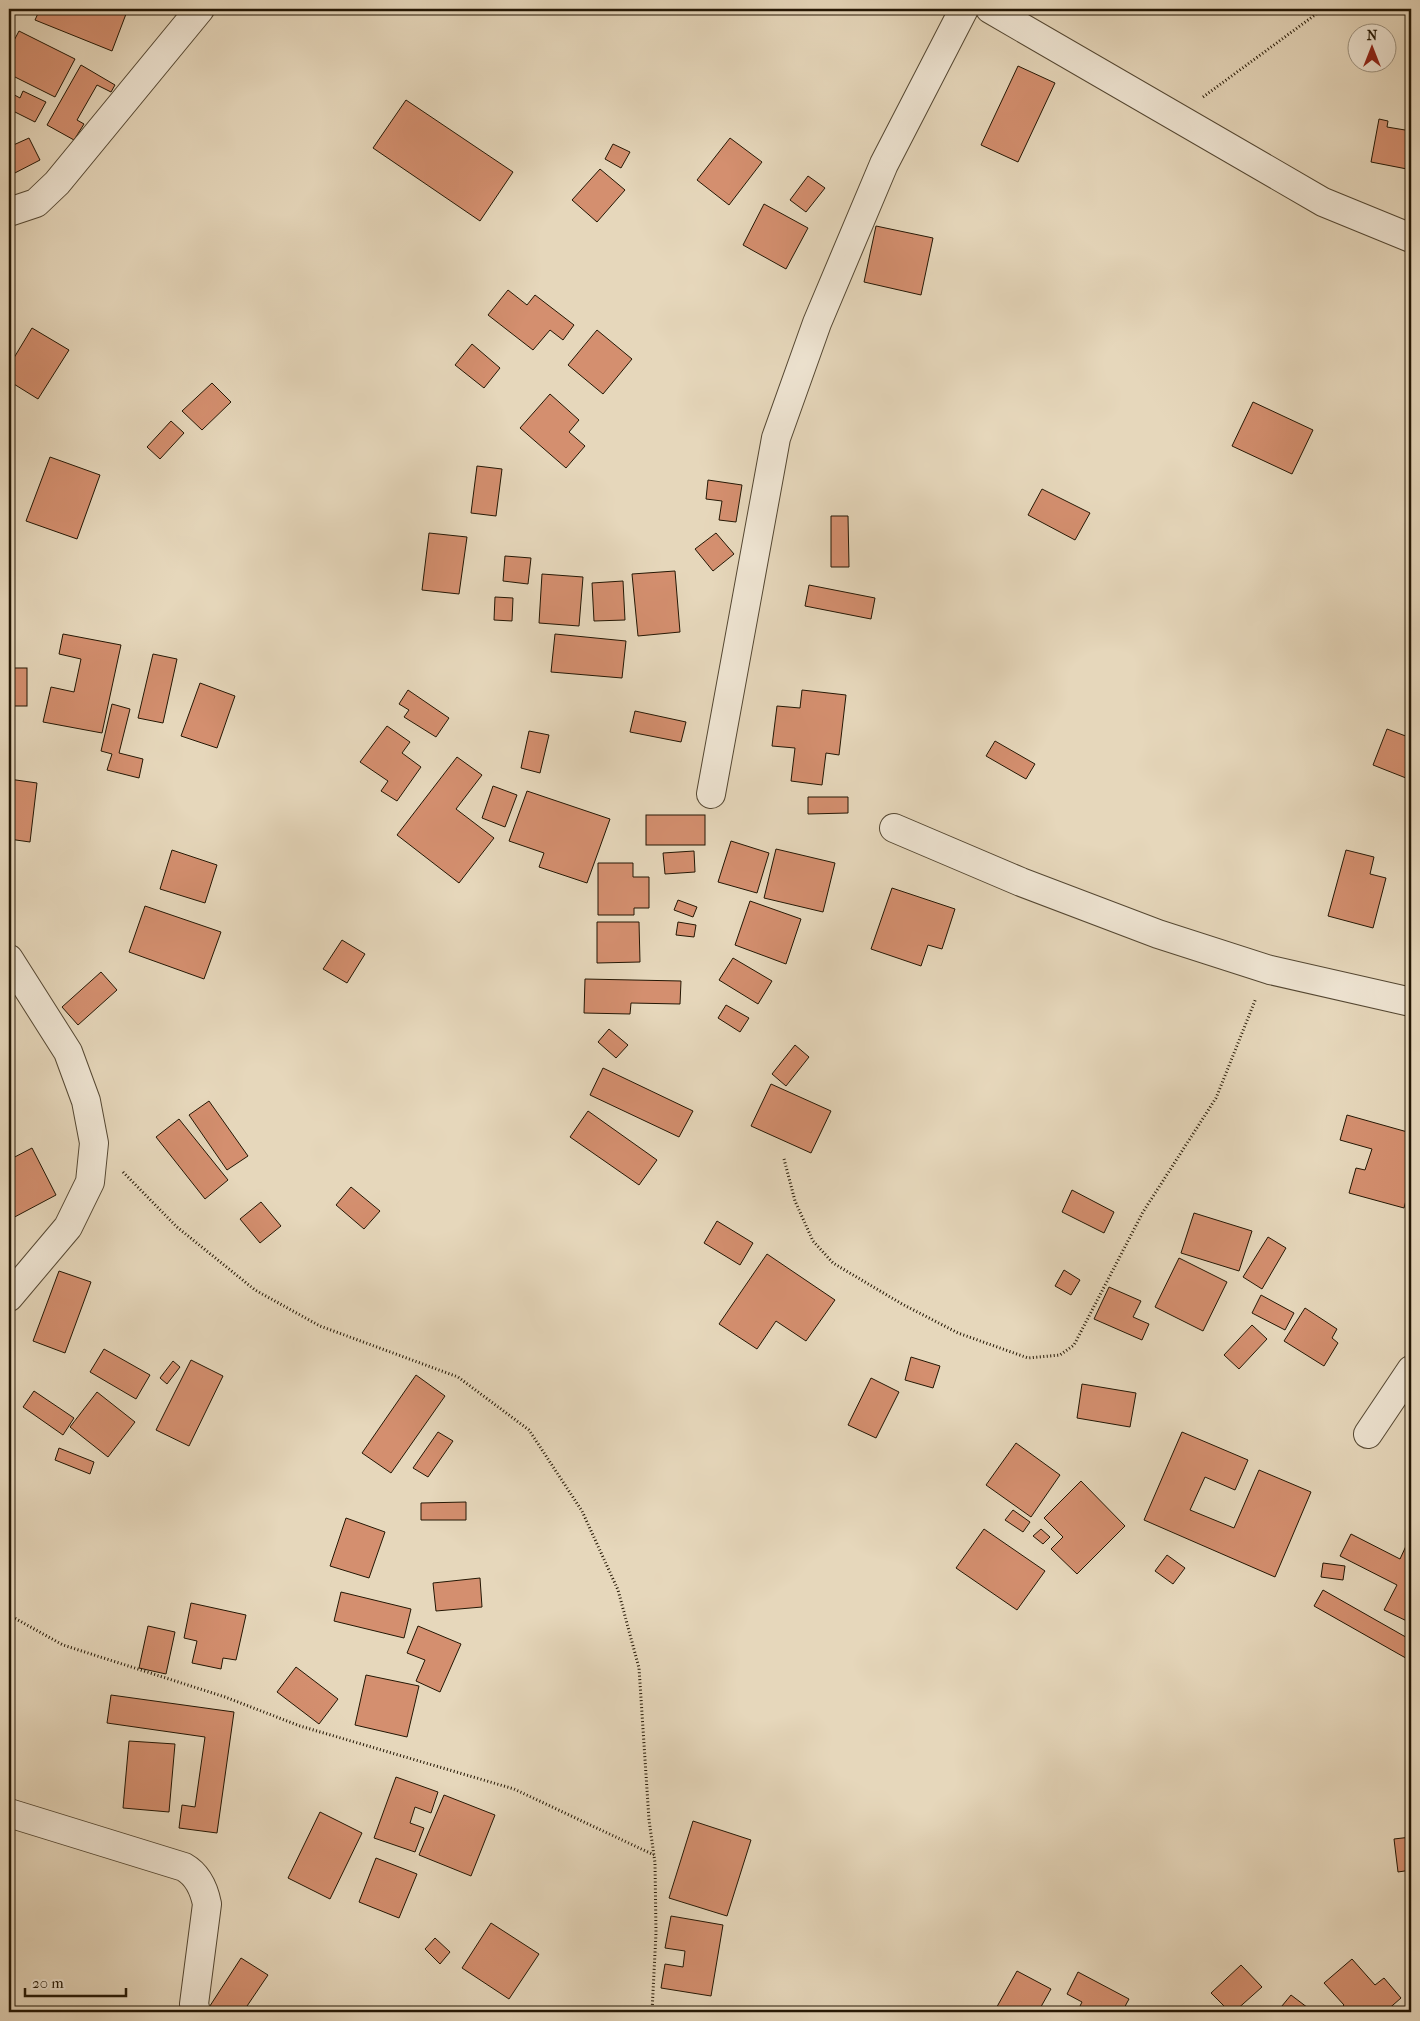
<svg xmlns="http://www.w3.org/2000/svg" width="1420" height="2021" font-family="'IM FELL French Canon',serif">
	<style>
		.building { fill: #d48f6f; stroke: #241704 }
		.lines { fill: none; stroke-linecap: round; stroke-linejoin: round }
		.street-casing { stroke: #544732; stroke-width: 30 }
		.path { stroke: #241704; stroke-width: 3; stroke-dasharray: 1 2.5; stroke-linecap: butt }
		.street { stroke: #efe5d3; stroke-width: 28 }
	</style>
	<rect width="100%" height="100%" fill="#e6d7bb"/>
	<filter id="stains"><feTurbulence type="fractalNoise" baseFrequency=".004" numOctaves="4"/><feColorMatrix values="0 0 0 0 .2 0 0 0 0 .09 0 0 0 0 .02 0 0 0 .5 -.17"/></filter>
	<radialGradient id="worn" r=".72"><stop offset=".6" stop-color="#630" stop-opacity="0"/><stop offset="1" stop-color="#630" stop-opacity=".3"/></radialGradient>
	<g class="building">
		<polygon points="40,9 114,9 126,14 112,51 35,20"/>
		<polygon points="19,31 75,59 55,97 9,74 9,50"/>
		<polygon points="81,65 115,85 111,92 97,85 77,120 84,124 74,140 47,125"/>
		<polygon points="1018,66 1055,83 1018,162 981,145"/>
		<polygon points="23,91 46,102 35,122 9,109 9,92 20,98"/>
		<polygon points="406,100 513,172 480,221 373,148"/>
		<polygon points="1379,119 1388,121 1387,127 1411,131 1411,147 1407,169 1371,162"/>
		<polygon points="29,138 40,160 9,176 9,147"/>
		<polygon points="730,138 762,162 729,205 697,180"/>
		<polygon points="613,144 630,152 621,168 605,159"/>
		<polygon points="600,169 625,190 597,222 572,200"/>
		<polygon points="808,176 825,188 806,212 790,200"/>
		<polygon points="764,204 808,228 786,269 743,245"/>
		<polygon points="876,226 933,238 921,295 864,282"/>
		<polygon points="508,290 527,305 535,295 574,325 563,340 550,330 533,350 488,315"/>
		<polygon points="32,328 69,350 38,399 9,381 9,366"/>
		<polygon points="597,330 632,359 603,394 568,365"/>
		<polygon points="472,344 500,368 484,388 455,365"/>
		<polygon points="212,383 231,402 202,430 182,411"/>
		<polygon points="550,394 579,420 569,432 585,446 566,468 520,428"/>
		<polygon points="1253,402 1313,430 1292,474 1232,446"/>
		<polygon points="171,421 184,433 160,459 147,447"/>
		<polygon points="50,457 100,475 77,539 26,521"/>
		<polygon points="477,466 502,469 496,516 471,513"/>
		<polygon points="708,480 742,485 736,522 719,520 722,501 706,499"/>
		<polygon points="1042,489 1090,513 1075,540 1028,515"/>
		<polygon points="831,516 848,516 849,567 831,567"/>
		<polygon points="429,533 467,537 459,594 422,590"/>
		<polygon points="716,533 734,554 713,571 695,549"/>
		<polygon points="505,556 531,558 528,584 503,581"/>
		<polygon points="675,571 680,632 638,636 632,574"/>
		<polygon points="542,574 583,577 579,626 539,623"/>
		<polygon points="623,581 625,620 594,621 592,583"/>
		<polygon points="809,585 875,598 871,619 805,606"/>
		<polygon points="495,597 513,598 512,621 494,620"/>
		<polygon points="63,634 121,645 102,733 43,722 51,687 74,692 81,659 59,654"/>
		<polygon points="555,634 626,641 622,678 551,672"/>
		<polygon points="153,654 177,659 163,723 138,718"/>
		<rect x="9" y="668" width="18" height="38"/>
		<polygon points="200,683 235,696 217,748 181,736"/>
		<polygon points="408,690 449,718 436,737 404,717 409,710 399,704"/>
		<polygon points="802,690 846,695 839,755 826,753 822,785 791,781 795,748 772,746 777,706 800,708"/>
		<polygon points="112,704 130,709 119,753 143,759 139,778 107,770 112,754 101,751"/>
		<polygon points="635,711 686,722 681,742 630,732"/>
		<polygon points="387,726 410,742 402,753 421,767 397,801 381,791 388,781 360,762"/>
		<polygon points="1387,729 1411,738 1411,780 1373,765"/>
		<polygon points="529,731 549,735 540,773 521,768"/>
		<polygon points="995,741 1035,764 1026,779 986,756"/>
		<polygon points="457,757 482,775 456,809 494,838 459,883 397,835"/>
		<polygon points="9,779 37,783 30,842 9,839"/>
		<polygon points="493,786 517,795 505,827 482,818"/>
		<polygon points="527,791 610,819 587,883 539,867 544,853 509,841"/>
		<polygon points="808,797 848,797 848,813 808,814"/>
		<rect x="646" y="815" width="59" height="30"/>
		<polygon points="731,841 769,853 757,893 718,882"/>
		<polygon points="776,849 835,863 823,912 764,898"/>
		<polygon points="172,850 217,865 205,903 160,889"/>
		<polygon points="1346,850 1374,857 1370,874 1386,878 1373,928 1328,916"/>
		<polygon points="694,851 695,872 665,874 663,853"/>
		<polygon points="598,863 633,863 633,877 649,877 649,908 634,908 634,915 598,915"/>
		<polygon points="892,888 955,909 942,949 928,945 921,966 871,949"/>
		<polygon points="678,900 697,907 693,917 674,910"/>
		<polygon points="750,901 801,919 786,964 735,945"/>
		<polygon points="145,906 221,932 204,979 129,952"/>
		<polygon points="597,922 639,922 640,962 597,963"/>
		<polygon points="678,922 696,925 694,937 676,935"/>
		<polygon points="342,940 365,954 347,983 323,969"/>
		<polygon points="733,958 772,981 758,1004 719,980"/>
		<polygon points="101,972 117,990 78,1025 62,1007"/>
		<polygon points="585,979 681,981 680,1004 631,1003 630,1014 584,1013"/>
		<polygon points="726,1005 749,1018 740,1032 718,1018"/>
		<polygon points="609,1029 628,1045 616,1058 598,1042"/>
		<polygon points="795,1045 809,1057 786,1086 772,1074"/>
		<polygon points="603,1068 693,1111 679,1137 590,1095"/>
		<polygon points="771,1084 831,1111 811,1153 751,1126"/>
		<polygon points="209,1101 248,1156 227,1170 189,1115"/>
		<polygon points="588,1111 657,1160 639,1185 570,1137"/>
		<polygon points="1347,1115 1411,1133 1411,1181 1404,1208 1349,1193 1356,1168 1365,1170 1372,1149 1340,1140"/>
		<polygon points="179,1119 228,1180 205,1199 156,1137"/>
		<polygon points="32,1148 56,1195 9,1220 9,1160"/>
		<polygon points="351,1187 380,1211 364,1229 336,1205"/>
		<polygon points="1072,1190 1114,1212 1104,1233 1062,1212"/>
		<polygon points="261,1202 281,1226 260,1243 240,1219"/>
		<polygon points="1194,1213 1252,1231 1239,1271 1181,1253"/>
		<polygon points="717,1221 753,1243 740,1265 704,1243"/>
		<polygon points="1268,1237 1286,1248 1262,1289 1243,1277"/>
		<polygon points="767,1254 835,1300 806,1341 776,1321 757,1349 719,1324"/>
		<polygon points="1179,1258 1227,1282 1203,1331 1155,1307"/>
		<polygon points="1064,1270 1080,1280 1071,1295 1055,1286"/>
		<polygon points="59,1271 91,1282 65,1353 33,1341"/>
		<polygon points="1109,1287 1141,1301 1133,1317 1149,1324 1142,1340 1094,1319"/>
		<polygon points="1261,1295 1294,1313 1285,1330 1252,1313"/>
		<polygon points="1305,1308 1337,1329 1332,1338 1338,1343 1324,1366 1284,1341"/>
		<polygon points="1252,1325 1267,1339 1239,1369 1224,1355"/>
		<polygon points="104,1349 150,1375 136,1399 90,1372"/>
		<polygon points="911,1357 940,1366 933,1388 905,1380"/>
		<polygon points="191,1360 223,1376 189,1446 156,1430"/>
		<polygon points="173,1361 180,1367 167,1384 160,1378"/>
		<polygon points="416,1375 445,1396 391,1473 362,1453"/>
		<polygon points="871,1378 899,1392 876,1438 848,1425"/>
		<polygon points="1082,1384 1136,1393 1130,1427 1077,1418"/>
		<polygon points="34,1391 74,1418 63,1435 23,1407"/>
		<polygon points="97,1392 135,1422 108,1457 70,1427"/>
		<polygon points="438,1432 453,1441 428,1477 413,1468"/>
		<polygon points="1182,1432 1248,1460 1235,1490 1205,1477 1190,1510 1234,1528 1259,1470 1311,1492 1275,1577 1144,1520"/>
		<polygon points="1016,1443 1060,1475 1031,1517 986,1485"/>
		<polygon points="59,1448 94,1462 90,1474 55,1460"/>
		<polygon points="1081,1481 1125,1526 1077,1574 1051,1549 1063,1537 1044,1518"/>
		<polygon points="466,1502 466,1520 421,1520 421,1503"/>
		<polygon points="1013,1510 1030,1522 1023,1532 1005,1520"/>
		<polygon points="346,1518 385,1532 369,1578 330,1566"/>
		<polygon points="984,1529 1045,1571 1017,1610 956,1568"/>
		<polygon points="1041,1529 1050,1537 1043,1544 1033,1536"/>
		<polygon points="1351,1534 1400,1559 1406,1546 1411,1549 1411,1623 1384,1610 1397,1585 1340,1556"/>
		<polygon points="1167,1555 1185,1568 1173,1584 1155,1571"/>
		<polygon points="1323,1563 1345,1566 1343,1580 1321,1577"/>
		<polygon points="480,1578 482,1607 436,1611 433,1583"/>
		<polygon points="1323,1590 1411,1640 1411,1661 1314,1606"/>
		<polygon points="341,1592 411,1609 404,1638 334,1621"/>
		<polygon points="191,1603 246,1615 236,1660 223,1658 221,1669 192,1663 197,1641 184,1638"/>
		<polygon points="148,1626 175,1632 166,1674 139,1668"/>
		<polygon points="418,1626 461,1644 440,1692 416,1681 425,1660 407,1653"/>
		<polygon points="296,1667 338,1699 319,1724 277,1692"/>
		<polygon points="366,1675 419,1686 407,1737 355,1725"/>
		<polygon points="111,1695 234,1712 217,1833 179,1828 182,1805 195,1807 205,1737 107,1723"/>
		<polygon points="129,1741 175,1744 169,1812 123,1808"/>
		<polygon points="396,1777 438,1792 431,1813 415,1807 410,1823 424,1828 415,1852 374,1838"/>
		<polygon points="444,1795 495,1815 471,1876 419,1855"/>
		<polygon points="320,1812 362,1833 330,1899 288,1878"/>
		<polygon points="693,1821 751,1840 727,1916 669,1898"/>
		<polygon points="1411,1837 1411,1870 1398,1872 1394,1839"/>
		<polygon points="376,1858 417,1874 399,1918 359,1902"/>
		<polygon points="671,1916 723,1925 711,1996 661,1988 665,1964 683,1967 685,1951 665,1948"/>
		<polygon points="491,1923 539,1954 509,1999 462,1968"/>
		<polygon points="435,1938 450,1952 440,1964 425,1949"/>
		<polygon points="241,1958 268,1975 243,2012 206,2012"/>
		<polygon points="1352,1959 1375,1985 1384,1978 1401,1998 1385,2012 1337,2012 1344,2005 1324,1983"/>
		<polygon points="1241,1965 1262,1987 1234,2012 1230,2012 1211,1993"/>
		<polygon points="1017,1971 1051,1989 1038,2012 994,2012"/>
		<polygon points="1078,1972 1129,1999 1122,2012 1077,2012 1082,2002 1067,1994"/>
		<polygon points="1291,1995 1312,2011 1310,2012 1277,2012"/>
	</g>
	<g class="lines">
		<g class="street-casing">
			<g id="street">
				<polyline points="990,9 1323,202 1411,238"/>
				<polyline points="9,212 36,203 57,183 200,9"/>
				<polyline points="711,794 776,438 817,323 884,164 964,9"/>
				<polyline points="894,828 1021,882 1158,934 1270,970 1411,1002"/>
				<polyline points="9,959 68,1052 86,1101 94,1143 90,1182 68,1227 9,1297"/>
				<polyline points="1368,1434 1411,1370"/>
				<path d="M9,1813L184,1867C198,1875 204,1889 207,1904L194,2004L196,2012"/>
			</g>
		</g>
		<g class="path">
			<polyline points="1203,97 1323,9"/>
			<polyline points="784,1159 795,1201 813,1241 833,1263 902,1304 958,1333 1028,1358 1060,1355 1074,1345 1143,1212 1216,1098 1256,998"/>
			<polyline points="123,1172 177,1227 255,1290 320,1326 458,1377 529,1430 582,1511 618,1590 639,1668 649,1820 655,1863 656,1933 652,2012"/>
			<polyline points="9,1615 63,1645 225,1697 300,1726 514,1789 654,1855"/>
		</g>
		<use href="#street" class="street"/>
	</g>
	<rect width="1420" height="2021" fill="none" stroke="#e6d7bb" stroke-width="30"/>
	<rect x="10" y="10" width="1400" height="2001" fill="none" stroke="#241704" stroke-width="2.5"/>
	<rect x="15" y="15" width="1390" height="1991" fill="none" stroke="#241704"/>
	<g transform="translate(1372 48)"><circle r="24" fill="#efe5d3" stroke="#9e9380"/>
	<path d="M0-4L9 19L0 12L-9 19Z" fill="#8f2418"/>
	<text y="-8" font-size="14" font-weight="bold" text-anchor="middle" fill="#241704">N</text>
	</g>
	<path d="M25 1988v8h101v-8" fill="none" stroke="#241704" stroke-width="2.5"/>
	<text x="32" y="1988" font-size="15" fill="#241704" stroke="#efe5d3" stroke-width="4" paint-order="stroke">20 m</text>
	<rect width="100%" height="100%" filter="url(#stains)"/>
	<rect width="100%" height="100%" fill="url(#worn)"/>
</svg>
